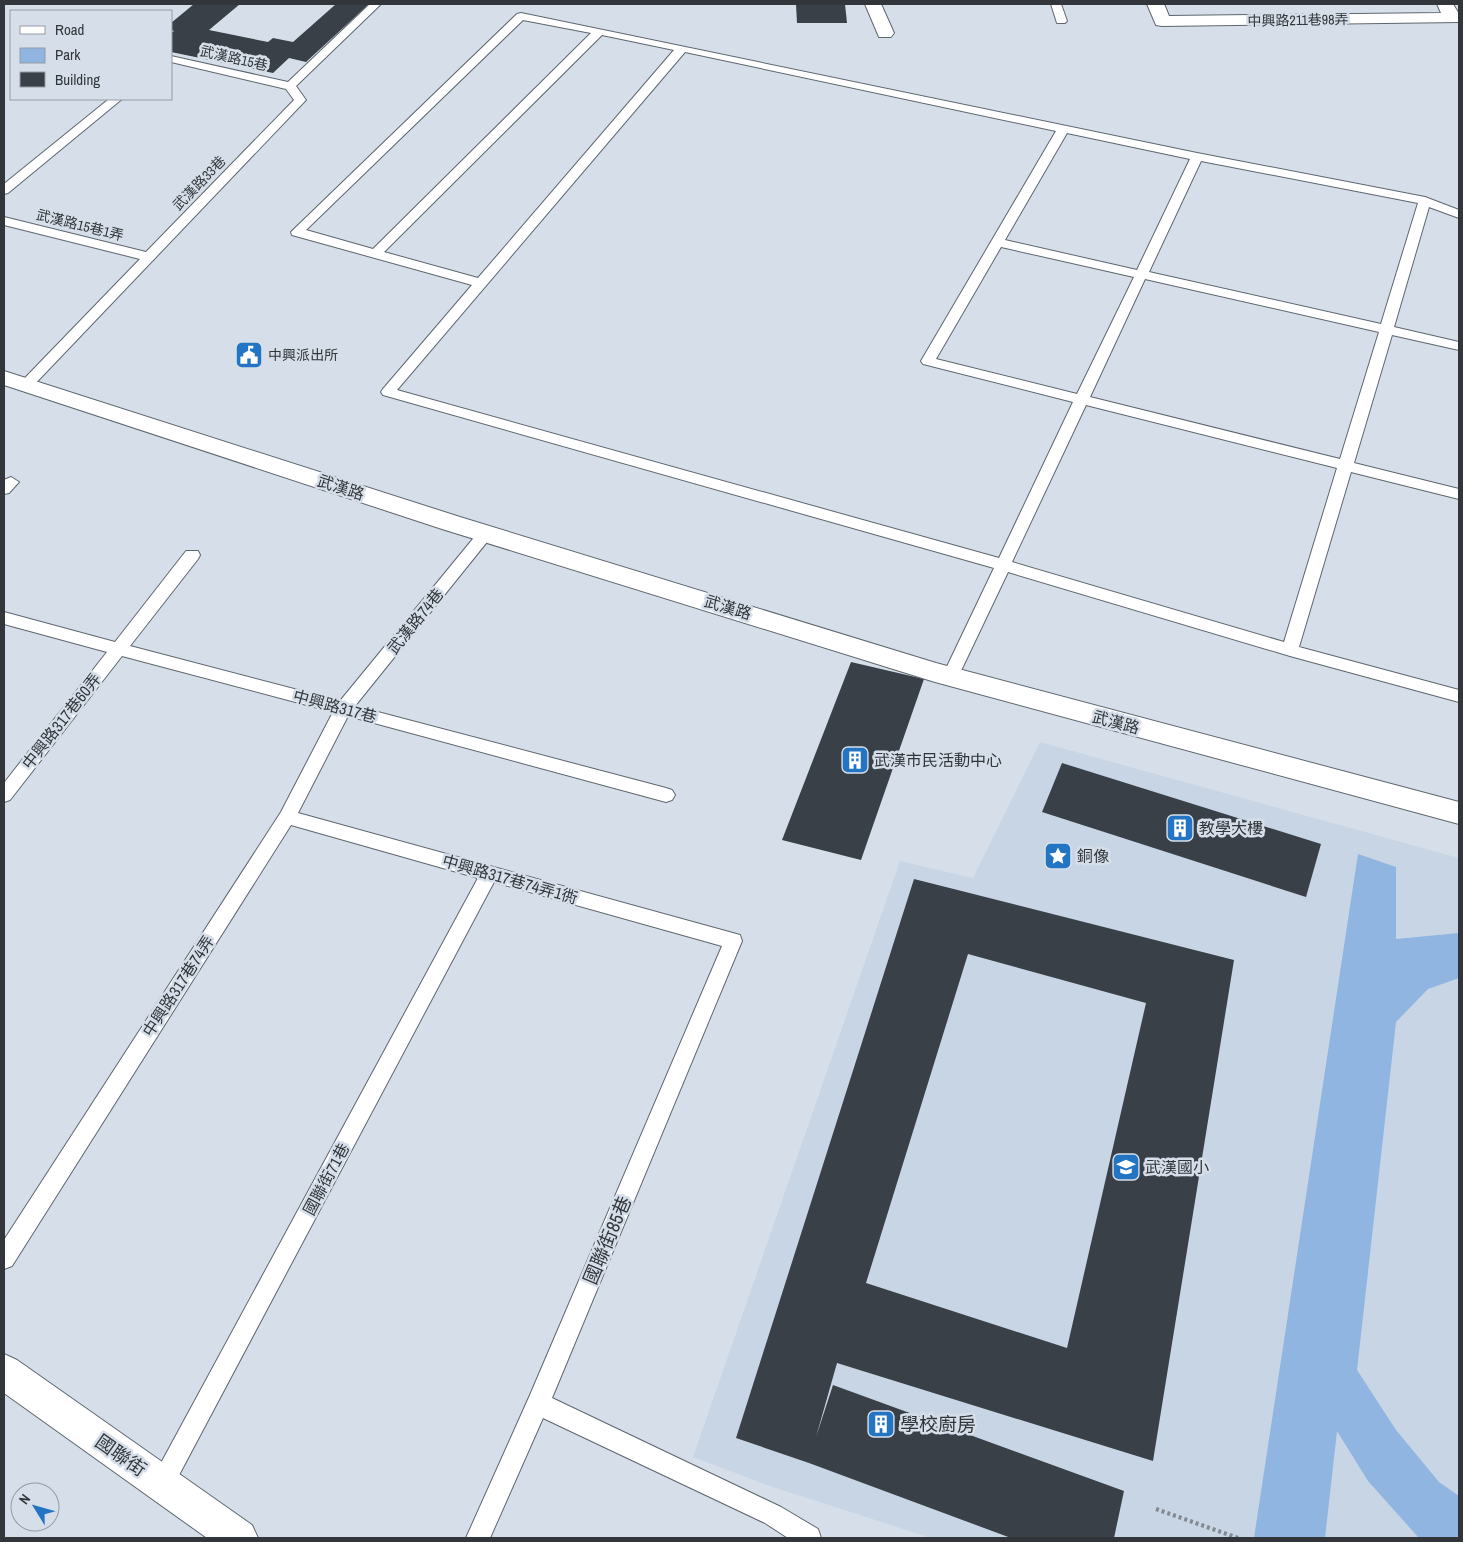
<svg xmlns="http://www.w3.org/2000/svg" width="1463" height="1542" font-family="'Archivo Narrow','Noto Sans TC',sans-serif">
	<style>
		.built { fill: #c7d5e5 }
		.green { fill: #8fb5e0 }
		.building { fill: #394048; fill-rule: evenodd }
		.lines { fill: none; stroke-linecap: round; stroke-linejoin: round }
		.service-casing { stroke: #5e666e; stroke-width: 2 }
		.minor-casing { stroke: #5e666e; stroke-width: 2 }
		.path { stroke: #828990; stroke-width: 4; stroke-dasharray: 3 3; stroke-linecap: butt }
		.service { fill: #fff; fill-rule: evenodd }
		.minor { fill: #fff; fill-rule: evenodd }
		.labels { text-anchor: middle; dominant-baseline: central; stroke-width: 5; stroke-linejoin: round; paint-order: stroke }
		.far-street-label { font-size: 14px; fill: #32363a; stroke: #d6dfe9 }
		.far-poi-label { font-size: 14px; fill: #32363a; stroke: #d6dfe9; text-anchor: start }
		.street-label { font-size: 16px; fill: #32363a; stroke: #d6dfe9 }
		.poi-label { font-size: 16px; fill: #32363a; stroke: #d6dfe9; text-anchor: start }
		.near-street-label { font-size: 19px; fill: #32363a; stroke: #d6dfe9 }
		.near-poi-label { font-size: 19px; fill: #32363a; stroke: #d6dfe9; text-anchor: start }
	</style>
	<rect width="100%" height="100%" fill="#d6dfe9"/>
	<polygon class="built" points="1040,742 1459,858 1459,1538 931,1538 773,1487 693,1457 900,861 973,878"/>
	<polygon class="green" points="1358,854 1396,867 1396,939 1459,933 1459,978 1428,989 1396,1022 1357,1370 1396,1430 1439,1482 1459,1496 1459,1538 1419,1538 1368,1481 1337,1431 1325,1538 1254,1538"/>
	<g class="building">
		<polygon points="194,4 240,4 209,30 268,42 273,38 293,42 336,4 369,4 306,62 289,58 273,73 171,52 171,33 174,31 171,30 171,23"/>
		<polygon points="796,4 845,4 847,23 797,23"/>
		<polygon points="851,662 924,679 861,860 782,840"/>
		<polygon points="1062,763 1321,844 1306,897 1042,812"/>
		<path d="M914,879L1234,960L1153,1461L837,1363L816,1437L833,1385L1124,1491L1114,1538H1011L809,1463L736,1438ZM968,954L1146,1003L1067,1348L866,1283Z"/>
	</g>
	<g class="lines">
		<g class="service-casing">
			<g id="service">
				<polygon points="370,4 381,4 296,86 306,100 304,102 31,388 21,388 19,385 21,382 140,259 4,225 4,217 146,252 294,100 286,89 171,62 171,56 288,82"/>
				<polygon points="1051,4 1061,4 1067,21 1065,23 1057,23"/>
				<path d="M521,13L1197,153L1425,197L1459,210V218L1429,207L1394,327L1459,342V350L1392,335L1354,463L1459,489V499L1351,472L1299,647L1459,690V702L1290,656L1008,572L958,677L956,681L950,683L944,681L942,677L994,568L383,395L381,392L383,389L472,285L292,235L291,232L517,14ZM523,20L591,33L373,249L306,230ZM602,35L674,50L478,278L384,252ZM685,52L1056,131L921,361L923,364L1073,402L999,558L397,390ZM1067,133L1190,159L1137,270L1005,240ZM1201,161L1418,203L1381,324L1149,272ZM1001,247L1134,277L1077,394L936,359ZM1145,279L1379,332L1340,459L1090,397ZM1086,405L1337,468L1284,642L1012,562Z"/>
				<polygon points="109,99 122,99 8,193 4,194 4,184"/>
				<polygon points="11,477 19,482 9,493 4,494 4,480"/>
				<polygon points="486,528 491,529 494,533 491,537 355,706 666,788 672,790 675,795 672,800 666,802 348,716 298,813 740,935 742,941 552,1398 781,1507 818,1529 821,1538 788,1538 765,1523 543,1418 490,1538 466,1538 530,1395 722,946 494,882 170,1492 162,1496 154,1492 150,1484 154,1476 478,878 291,825 12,1266 4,1269 4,1240 281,812 333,712 122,656 10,800 4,802 4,783 107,652 4,624 4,612 115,642 186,551 198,551 200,555 198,559 130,646 340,701 481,529"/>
			</g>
		</g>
		<g class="minor-casing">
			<g id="minor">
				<polygon points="865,4 881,4 894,33 891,37 879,37"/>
				<polygon points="1147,4 1164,4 1169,16 1441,13 1437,4 1453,4 1459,14 1459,22 1162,26 1156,25"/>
				<polygon points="4,371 460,517 936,663 1459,802 1459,824 935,682 442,529 4,385"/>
				<polygon points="4,1354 17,1360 252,1525 258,1538 207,1538 4,1393"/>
			</g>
		</g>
		<polyline class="path" points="1156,1509 1238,1538"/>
		<use href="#service" class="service"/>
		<use href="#minor" class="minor"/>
	</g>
	<defs>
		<g id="civic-square" transform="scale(1.4375)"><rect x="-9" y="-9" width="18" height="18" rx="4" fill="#2374c3" stroke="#d6dfe9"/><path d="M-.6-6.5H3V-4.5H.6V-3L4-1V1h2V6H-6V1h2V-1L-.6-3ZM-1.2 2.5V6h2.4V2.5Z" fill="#fff"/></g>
		<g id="building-square" transform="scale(1.4375)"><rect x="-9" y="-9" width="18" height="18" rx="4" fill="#2374c3" stroke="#d6dfe9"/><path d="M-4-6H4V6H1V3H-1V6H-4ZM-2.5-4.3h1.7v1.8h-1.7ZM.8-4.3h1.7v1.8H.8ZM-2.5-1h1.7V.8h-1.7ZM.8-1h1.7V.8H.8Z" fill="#fff"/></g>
		<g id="sight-square" transform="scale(1.4375)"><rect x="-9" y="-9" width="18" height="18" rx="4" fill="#2374c3" stroke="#d6dfe9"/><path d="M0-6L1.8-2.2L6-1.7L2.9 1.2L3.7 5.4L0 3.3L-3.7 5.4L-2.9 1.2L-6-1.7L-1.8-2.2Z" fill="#fff"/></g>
		<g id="school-square" transform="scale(1.4375)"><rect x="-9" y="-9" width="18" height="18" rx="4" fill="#2374c3" stroke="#d6dfe9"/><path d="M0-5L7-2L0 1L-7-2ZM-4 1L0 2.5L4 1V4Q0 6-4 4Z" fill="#fff"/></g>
	</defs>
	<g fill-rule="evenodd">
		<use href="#civic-square" x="249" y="355"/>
		<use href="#building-square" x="855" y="760"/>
		<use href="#building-square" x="1180" y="828"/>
		<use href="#sight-square" x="1058" y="856"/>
		<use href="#school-square" x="1126" y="1167"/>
		<use href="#building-square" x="881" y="1424"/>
	</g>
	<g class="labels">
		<g class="far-street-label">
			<text transform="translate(1298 20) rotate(-1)">中興路211巷98弄</text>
			<text transform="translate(234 58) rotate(13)">武漢路15巷</text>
			<text transform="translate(199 183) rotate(-46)">武漢路33巷</text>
			<text transform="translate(80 225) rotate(14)">武漢路15巷1弄</text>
		</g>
		<g class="far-poi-label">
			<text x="268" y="355">中興派出所</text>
		</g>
		<g class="street-label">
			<text transform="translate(341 487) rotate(18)">武漢路</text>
			<text transform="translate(728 607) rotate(17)">武漢路</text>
			<text transform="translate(415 621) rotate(-51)">武漢路74巷</text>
			<text transform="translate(335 706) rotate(15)">中興路317巷</text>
			<text transform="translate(61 721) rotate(-52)">中興路317巷60弄</text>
			<text transform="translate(1116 722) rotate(15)">武漢路</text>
			<text transform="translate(510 879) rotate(16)">中興路317巷74弄1衖</text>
			<text transform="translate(178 986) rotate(-57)">中興路317巷74弄</text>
			<text transform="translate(326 1179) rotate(-62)">國聯街71巷</text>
		</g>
		<g class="poi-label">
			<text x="874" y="760">武漢市民活動中心</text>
			<text x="1199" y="828">教學大樓</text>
			<text x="1077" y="856">銅像</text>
			<text x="1145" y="1167">武漢國小</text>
		</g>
		<g class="near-street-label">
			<text transform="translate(607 1240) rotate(-67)">國聯街85巷</text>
			<text transform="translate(121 1455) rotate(35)">國聯街</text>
		</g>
		<g class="near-poi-label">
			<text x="900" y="1424">學校廚房</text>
		</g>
	</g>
	<rect width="1463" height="1542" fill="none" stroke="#32363a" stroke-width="10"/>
	<rect x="10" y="10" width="162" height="90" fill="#d6dfe9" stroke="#949ba3"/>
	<rect x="20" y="26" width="25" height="8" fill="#ffffff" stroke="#949ba3"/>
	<text x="55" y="35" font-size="15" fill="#32363a">Road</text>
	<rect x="20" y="48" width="25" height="15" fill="#8fb5e0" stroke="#949ba3"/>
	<text x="55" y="60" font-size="15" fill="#32363a">Park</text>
	<rect x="20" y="72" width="25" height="15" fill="#394048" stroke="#949ba3"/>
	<text x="55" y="85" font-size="15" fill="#32363a">Building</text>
	<g transform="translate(35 1507) rotate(307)"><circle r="24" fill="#d6dfe9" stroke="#949ba3"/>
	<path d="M0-4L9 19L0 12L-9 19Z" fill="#2374c3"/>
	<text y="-8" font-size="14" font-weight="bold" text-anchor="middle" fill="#32363a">N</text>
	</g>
</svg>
